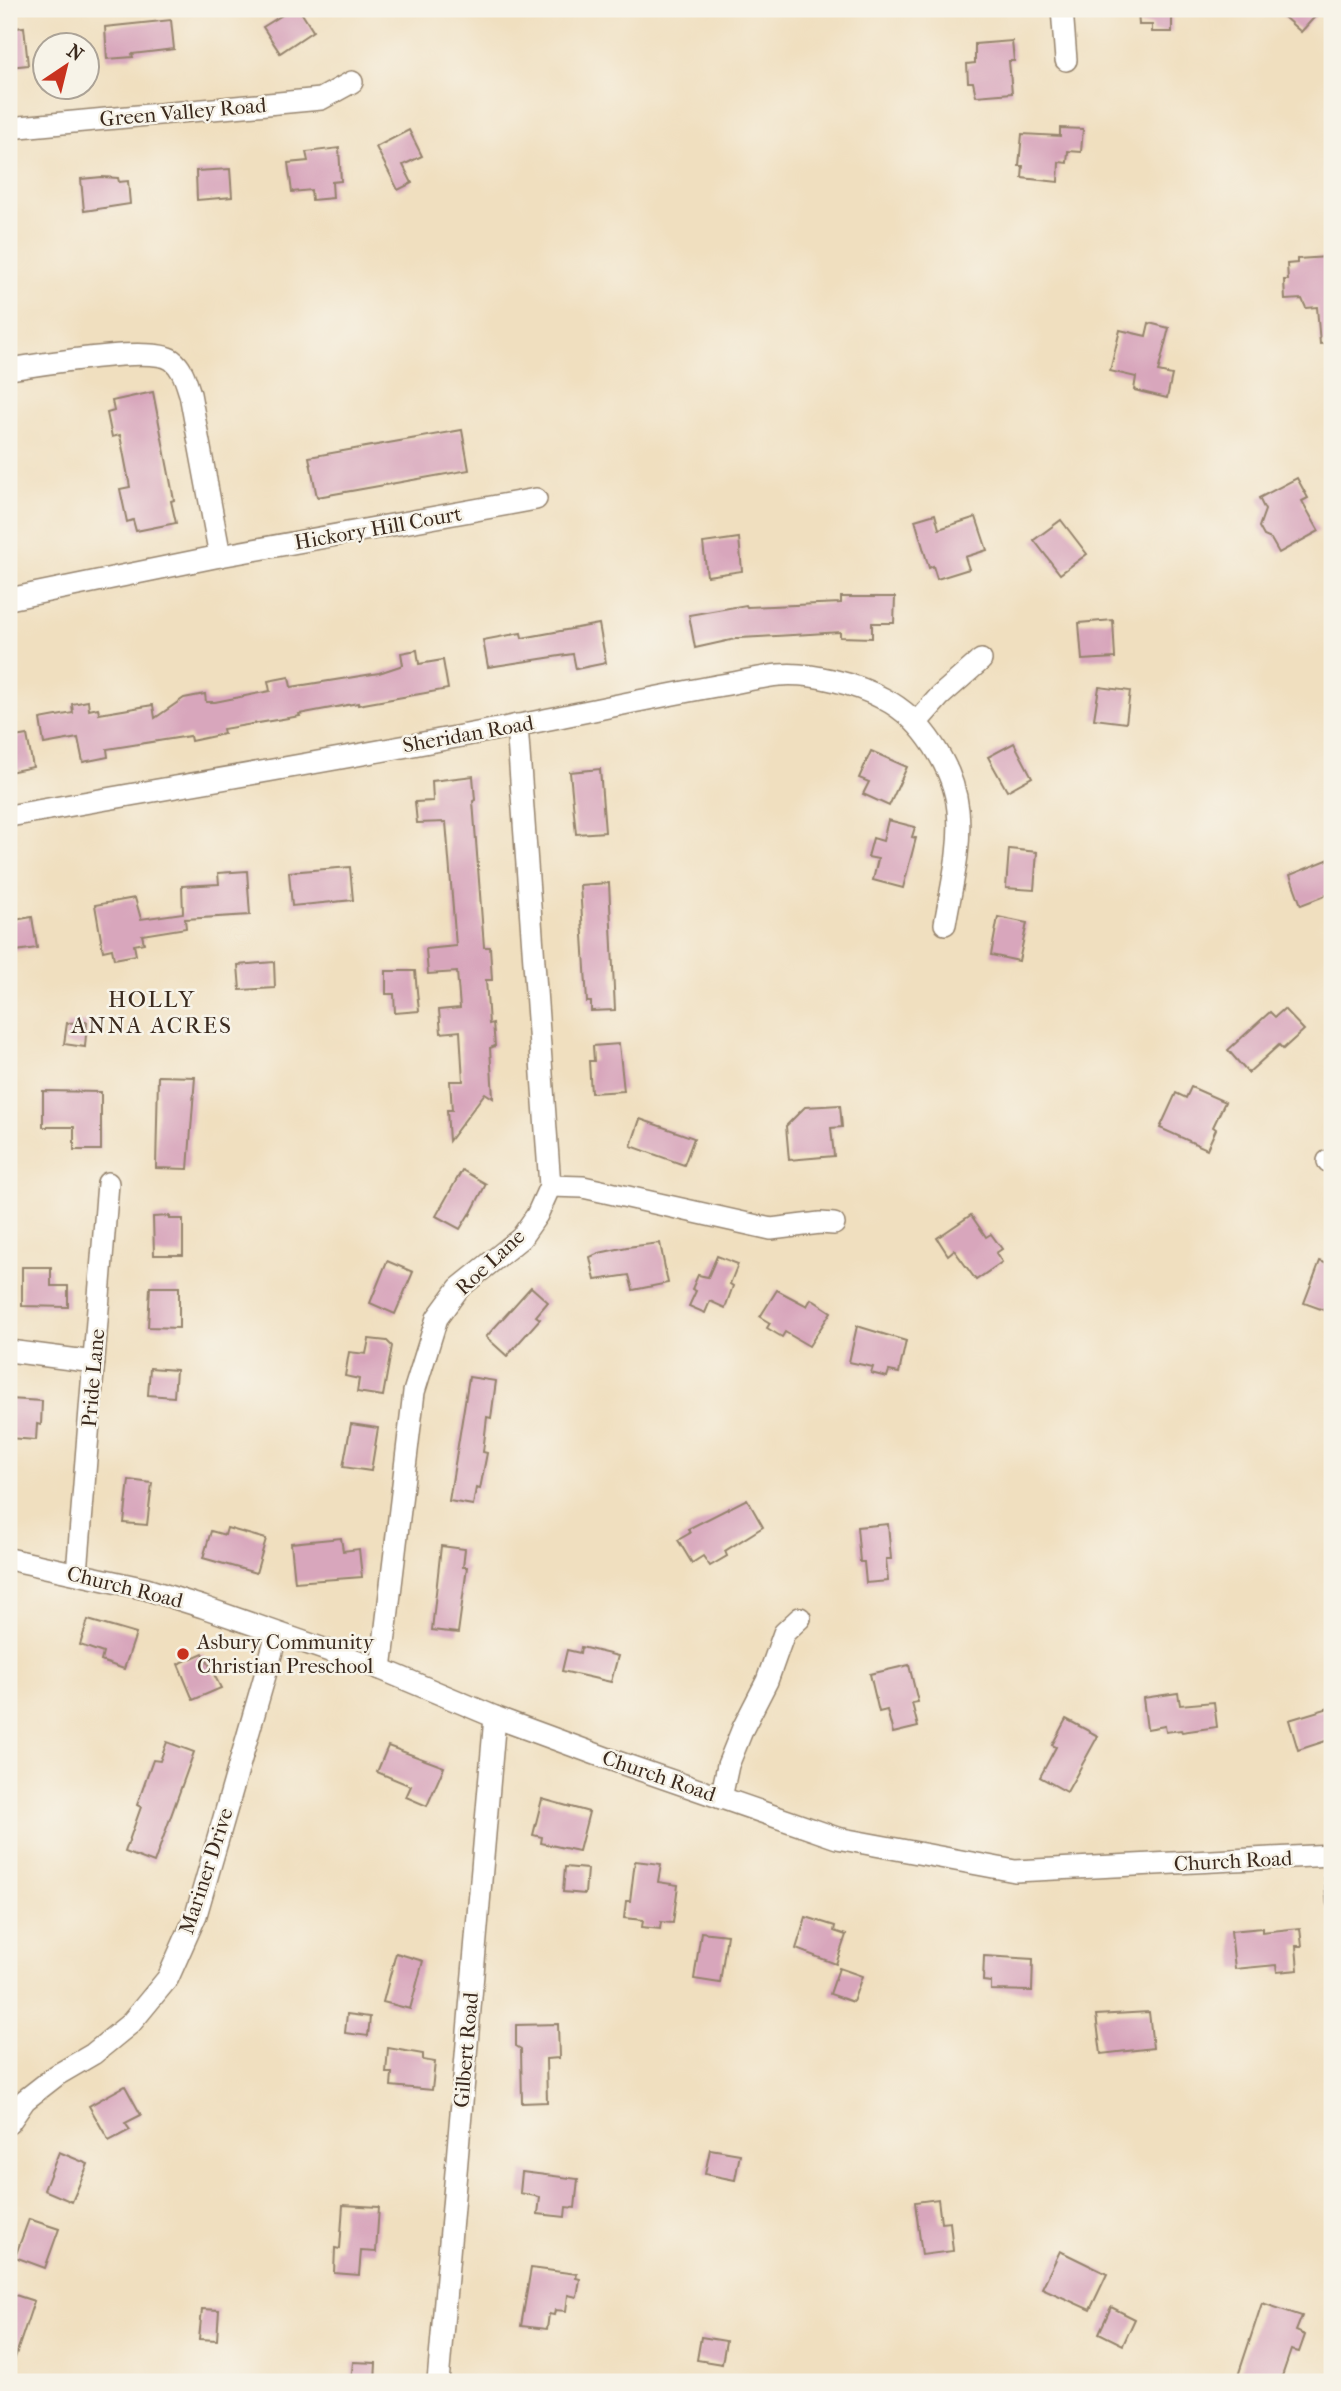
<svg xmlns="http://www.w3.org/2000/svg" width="1341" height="2391" font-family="'IM FELL French Canon',serif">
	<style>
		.building { fill: #d8a6bc }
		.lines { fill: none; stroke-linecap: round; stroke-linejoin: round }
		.lane-casing { stroke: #96846e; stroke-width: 13 }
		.street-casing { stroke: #96846e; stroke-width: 24 }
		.lane { stroke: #fff; stroke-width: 10 }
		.street { stroke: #fff; stroke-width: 21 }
		.poi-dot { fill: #c8321e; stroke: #f7f3e8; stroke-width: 2.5 }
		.labels { text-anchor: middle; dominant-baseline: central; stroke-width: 5; stroke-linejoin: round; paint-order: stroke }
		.street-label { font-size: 21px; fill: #3b2a1e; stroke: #f7f3e8 }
		.poi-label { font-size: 21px; fill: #3b2a1e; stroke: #f7f3e8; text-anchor: start }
		.neighbourhood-label { font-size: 23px; letter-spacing: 2px; fill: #3b2a1e; stroke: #f7f3e8 }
	</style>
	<rect width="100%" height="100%" fill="#f7f3e8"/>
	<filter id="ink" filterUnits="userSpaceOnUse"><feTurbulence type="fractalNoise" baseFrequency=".0143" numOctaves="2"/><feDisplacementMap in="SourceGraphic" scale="14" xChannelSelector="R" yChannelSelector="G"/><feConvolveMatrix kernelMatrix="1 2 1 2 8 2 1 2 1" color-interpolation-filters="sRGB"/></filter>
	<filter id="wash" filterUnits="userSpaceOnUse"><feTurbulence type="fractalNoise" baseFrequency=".00686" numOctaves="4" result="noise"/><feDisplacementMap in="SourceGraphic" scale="28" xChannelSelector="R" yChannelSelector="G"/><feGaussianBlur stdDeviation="1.57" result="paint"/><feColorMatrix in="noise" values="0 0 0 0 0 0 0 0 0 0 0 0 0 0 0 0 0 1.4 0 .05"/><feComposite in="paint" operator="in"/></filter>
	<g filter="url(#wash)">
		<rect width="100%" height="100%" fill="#f0dfbf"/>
		<g id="blocks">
			<g class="building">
				<polygon points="292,9 299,9 313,31 280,53 263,27"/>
				<polygon points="1138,9 1172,9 1172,32 1152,32 1152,25 1139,25"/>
				<polygon points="1275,9 1322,9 1301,32"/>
				<polygon points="171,20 174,49 132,54 133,57 107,59 105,27"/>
				<polygon points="24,27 28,65 9,67 9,29"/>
				<polygon points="1012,41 1014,61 1009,61 1012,93 976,96 973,82 968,82 967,64 975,63 975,44"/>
				<polygon points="1060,128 1083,129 1081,152 1068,151 1067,163 1059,162 1058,182 1022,178 1023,166 1019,166 1022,134 1060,136"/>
				<polygon points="409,130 422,156 403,165 412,183 398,190 376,147"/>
				<polygon points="339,148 341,181 332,182 333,198 312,200 311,190 292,192 288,163 308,161 306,152"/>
				<polygon points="230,169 232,197 197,200 196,171"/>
				<polygon points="102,177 118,178 119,182 128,181 130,204 84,211 81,179"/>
				<polygon points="1328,257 1332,288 1332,343 1320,344 1317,307 1306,308 1302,299 1285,300 1284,280 1288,280 1287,264 1297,263 1297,259"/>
				<polygon points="1149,323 1169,328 1158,372 1172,375 1167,398 1134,390 1136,377 1110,371 1120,330 1146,336"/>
				<polygon points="153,392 174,500 171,501 176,523 136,531 133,520 127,522 120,489 130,487 120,435 112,437 107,413 114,411 112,401"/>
				<polygon points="462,430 469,470 317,497 309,457"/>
				<polygon points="1297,478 1308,498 1302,501 1319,531 1279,553 1271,539 1264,536 1259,527 1265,510 1259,498"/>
				<polygon points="935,514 939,529 976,517 987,550 965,557 969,569 937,579 933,566 929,568 915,520"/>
				<polygon points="1061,520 1087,554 1060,574 1034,540"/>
				<polygon points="739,538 742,571 707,576 703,543"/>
				<polygon points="841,597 895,597 894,623 872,623 872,638 840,637 840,632 810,634 740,638 695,648 689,615 746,605 747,607 841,603"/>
				<polygon points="1113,620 1115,658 1082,660 1079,623"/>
				<polygon points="599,624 606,663 576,669 573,654 488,667 483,640 521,633 522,638"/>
				<polygon points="417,650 419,664 443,660 448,689 358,705 358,703 299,714 300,716 223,729 224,734 191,741 190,736 107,749 108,757 83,762 78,738 44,744 40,719 73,713 72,704 88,701 89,710 98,708 99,714 153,705 155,718 184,698 205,694 206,702 215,702 270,691 268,681 289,677 291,687 379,673 403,665 401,653"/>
				<polygon points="1099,687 1130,691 1126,723 1094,719"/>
				<polygon points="27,735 33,767 9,772 9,738"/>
				<polygon points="1014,743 1032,777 1007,791 988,757"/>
				<polygon points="871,751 907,767 889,806 863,794 869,782 859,778"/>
				<polygon points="600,769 605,832 576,834 570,772"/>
				<polygon points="473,776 475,800 473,801 484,947 490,947 492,980 486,980 489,1024 493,1023 495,1046 490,1048 493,1098 485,1093 449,1141 447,1110 452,1110 450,1081 463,1081 460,1031 441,1033 439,1010 460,1008 457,972 428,974 426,949 456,946 446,822 417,823 415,802 433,801 432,781"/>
				<polygon points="888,820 915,827 912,837 916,838 903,888 873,880 878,859 868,857 873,838 883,841"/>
				<polygon points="1009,849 1037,852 1034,890 1006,888"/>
				<polygon points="1332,858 1332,893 1301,905 1290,875"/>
				<polygon points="350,867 353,900 292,906 289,872"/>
				<polygon points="247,871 250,915 185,919 186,928 142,935 144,943 134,945 136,955 114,959 112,949 103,951 95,905 135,898 141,919 183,913 182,886 219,884 218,873"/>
				<polygon points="609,883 615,1010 591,1011 591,1002 587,1002 580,885"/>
				<polygon points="32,917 37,948 9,952 9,921"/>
				<polygon points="998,917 1027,923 1019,961 991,955"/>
				<polygon points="274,962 275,988 240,990 238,965"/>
				<polygon points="386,971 415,971 419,1011 395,1013 394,994 386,994"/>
				<polygon points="1284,1009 1304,1030 1283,1049 1279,1045 1248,1073 1228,1050 1270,1012 1275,1017"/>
				<polygon points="87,1022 85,1047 64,1044 67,1023"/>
				<polygon points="619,1044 624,1091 591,1093 589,1061 594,1061 593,1046"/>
				<polygon points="158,1076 195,1077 188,1169 156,1168"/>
				<polygon points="1191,1087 1225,1102 1213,1127 1216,1129 1207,1149 1160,1128 1176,1093 1186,1098"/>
				<polygon points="43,1091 101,1092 101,1150 74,1150 74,1127 43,1127"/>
				<polygon points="840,1105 842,1127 831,1128 834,1156 789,1160 786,1126 805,1107"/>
				<polygon points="640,1119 694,1138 684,1165 631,1146"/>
				<polygon points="462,1170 486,1184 470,1215 469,1214 460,1229 436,1216"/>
				<polygon points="971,1215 986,1237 991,1234 1002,1249 996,1253 1002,1262 976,1280 954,1250 948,1255 937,1238"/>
				<polygon points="170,1216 170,1219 183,1219 183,1255 154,1255 153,1217"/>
				<polygon points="660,1243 668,1283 633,1290 629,1275 595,1280 590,1257 599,1253 627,1247"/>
				<polygon points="717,1256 738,1264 730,1284 733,1286 725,1308 710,1301 705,1313 689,1306 696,1291 692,1289 698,1275 708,1277"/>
				<polygon points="387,1261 413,1272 395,1314 370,1303"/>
				<polygon points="1320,1261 1332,1266 1332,1313 1304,1303"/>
				<polygon points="22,1267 51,1267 51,1286 68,1286 68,1307 22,1306"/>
				<polygon points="150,1287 179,1287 179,1328 148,1327"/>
				<polygon points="531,1287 548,1302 536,1316 540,1319 507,1356 486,1337"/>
				<polygon points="777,1290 807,1306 811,1299 831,1312 809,1346 785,1332 782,1337 767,1328 770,1323 760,1317"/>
				<polygon points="857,1326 906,1341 899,1373 889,1371 887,1377 871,1373 873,1367 849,1362"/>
				<polygon points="369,1339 387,1341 392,1346 383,1396 357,1392 359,1379 345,1376 349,1352 366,1354"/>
				<polygon points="150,1368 176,1370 174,1397 148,1395"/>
				<polygon points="469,1377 496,1381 491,1418 487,1417 483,1452 487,1453 480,1489 476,1488 473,1505 449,1501"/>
				<polygon points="9,1399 42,1401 41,1425 37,1424 36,1440 9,1438"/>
				<polygon points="351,1424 378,1428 371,1471 343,1467"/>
				<polygon points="129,1480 152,1483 147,1525 124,1523"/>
				<polygon points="747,1499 763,1527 725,1551 727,1556 710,1566 703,1556 692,1563 678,1540 690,1533 688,1529"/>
				<polygon points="888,1524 891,1559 886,1559 888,1581 866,1583 864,1562 860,1562 857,1527"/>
				<polygon points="227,1528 266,1539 256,1573 203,1558 211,1531 225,1535"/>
				<polygon points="341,1538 343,1551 359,1549 362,1577 295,1582 291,1543"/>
				<polygon points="441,1546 465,1549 463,1567 467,1567 458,1633 432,1630"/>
				<polygon points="88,1620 136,1634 124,1669 101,1661 103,1653 80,1645"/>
				<polygon points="581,1647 618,1656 611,1682 562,1671 567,1650 580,1653"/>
				<polygon points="203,1653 221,1688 193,1700 178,1664"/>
				<polygon points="909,1665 918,1702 912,1703 918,1727 893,1733 887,1710 879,1712 870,1674"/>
				<polygon points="1178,1693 1180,1705 1214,1702 1217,1727 1182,1732 1181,1730 1166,1732 1165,1726 1147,1729 1143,1698"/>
				<polygon points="1332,1707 1332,1739 1298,1750 1289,1720"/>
				<polygon points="1066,1719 1098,1736 1067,1792 1040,1777 1056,1747 1052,1745"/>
				<polygon points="167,1742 194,1752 154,1863 125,1852 141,1807 137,1805 153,1760 160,1761"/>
				<polygon points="388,1746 444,1767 427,1806 406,1797 411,1786 377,1772"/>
				<polygon points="542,1799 589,1812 579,1851 541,1843 542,1837 533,1835"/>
				<polygon points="635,1861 661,1864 658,1882 678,1885 673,1923 661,1922 660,1929 642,1927 643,1920 624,1918 626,1901 630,1901"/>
				<polygon points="565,1867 587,1869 585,1894 563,1892"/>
				<polygon points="806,1917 835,1926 834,1931 846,1935 836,1964 796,1949"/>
				<polygon points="1262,1928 1262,1932 1300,1928 1302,1946 1296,1946 1298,1970 1277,1972 1276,1965 1235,1969 1231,1931"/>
				<polygon points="701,1932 727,1935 720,1983 694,1979"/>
				<polygon points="396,1953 423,1961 410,2009 383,2002"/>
				<polygon points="984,1956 1033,1959 1032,1991 991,1990 991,1982 983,1981"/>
				<polygon points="839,1968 862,1976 853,2002 830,1994"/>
				<polygon points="1149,2012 1153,2048 1101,2054 1096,2015"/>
				<polygon points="347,2014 370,2017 368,2036 345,2033"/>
				<polygon points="558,2024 559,2058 546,2059 547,2102 522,2103 521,2049 516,2046 516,2025"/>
				<polygon points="388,2048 423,2054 423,2060 435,2062 432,2090 391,2086 392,2073 386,2073"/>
				<polygon points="125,2086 141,2115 125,2123 130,2130 109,2141 89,2106"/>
				<polygon points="710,2149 740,2154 735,2180 705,2174"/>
				<polygon points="59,2152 88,2164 72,2202 44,2190"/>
				<polygon points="522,2172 578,2179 575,2208 566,2207 565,2217 538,2214 540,2197 520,2193"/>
				<polygon points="938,2199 941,2223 950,2222 953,2251 922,2255 915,2202"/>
				<polygon points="343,2205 379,2207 376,2252 361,2251 359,2275 334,2273 335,2248 340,2249"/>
				<polygon points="29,2219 59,2229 45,2268 15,2257"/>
				<polygon points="1060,2251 1107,2274 1090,2310 1042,2288"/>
				<polygon points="531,2268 577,2274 576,2278 580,2279 577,2297 568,2295 566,2311 555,2310 554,2315 549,2314 547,2329 521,2326"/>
				<polygon points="9,2293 34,2301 12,2367 9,2367"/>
				<polygon points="1262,2303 1302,2316 1296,2331 1305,2335 1299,2352 1291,2350 1280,2382 1236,2382"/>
				<polygon points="1111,2307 1135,2319 1123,2345 1099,2333"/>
				<polygon points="202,2309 219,2310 217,2340 199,2339"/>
				<polygon points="701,2337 726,2341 722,2364 697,2360"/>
				<polygon points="353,2362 376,2363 375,2382 351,2382"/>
			</g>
		</g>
	</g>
	<g filter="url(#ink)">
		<use href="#blocks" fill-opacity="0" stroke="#96846e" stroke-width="2"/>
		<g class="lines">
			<g class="lane-casing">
				<polyline id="lane" points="1328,1856 1332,1903"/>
			</g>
			<g class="street-casing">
				<g id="street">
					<polyline points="1062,9 1066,60"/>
					<polyline points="9,128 321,99 352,82"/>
					<path d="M9,369C39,365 151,345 172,360C183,368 186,382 190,394L220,556L9,599"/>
					<polyline points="220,556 536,499"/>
					<polyline points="916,723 940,696 981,660"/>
					<path d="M9,816C179,786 349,758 519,725C585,712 650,698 716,686C737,683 758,677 779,675C810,672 857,684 884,699C922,718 954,768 958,810C962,847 951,888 945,924"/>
					<polyline points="1328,1161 1332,1162"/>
					<polyline points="550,1186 583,1187 771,1229 820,1223 834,1224"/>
					<polyline points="9,1351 94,1362"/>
					<polyline points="9,1559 146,1589 203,1607 381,1669 495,1717 609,1759 837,1838 1015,1871 1332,1855"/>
					<polyline points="77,1573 108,1183"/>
					<polyline points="381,1669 414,1392 437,1318 459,1288 521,1238 537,1215 550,1186 517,725"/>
					<polyline points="721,1798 728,1765 743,1728 767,1681 784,1633 800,1618"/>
					<polyline points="9,2123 25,2100 57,2075 93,2054 131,2023 168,1978 196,1915 277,1634"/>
					<polyline points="438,2382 495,1717"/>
				</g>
			</g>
			<use href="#lane" class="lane"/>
			<use href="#street" class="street"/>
		</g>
	</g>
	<circle class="poi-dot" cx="183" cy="1654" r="7"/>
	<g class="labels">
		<g class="street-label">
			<text transform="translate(183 112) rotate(-5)">Green Valley Road</text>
			<text transform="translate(378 528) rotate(-10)">Hickory Hill Court</text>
			<text transform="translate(468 734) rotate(-10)">Sheridan Road</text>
			<text transform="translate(490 1262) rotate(-43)">Roe Lane</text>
			<text transform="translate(93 1378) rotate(-85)">Pride Lane</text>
			<text transform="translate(125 1587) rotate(14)">Church Road</text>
			<text transform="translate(659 1776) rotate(19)">Church Road</text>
			<text transform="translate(1233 1861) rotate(-3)">Church Road</text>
			<text transform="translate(206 1871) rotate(-72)">Mariner Drive</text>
			<text transform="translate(466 2050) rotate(-85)">Gilbert Road</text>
		</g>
		<g class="poi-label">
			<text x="197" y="1642">Asbury Community<tspan x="197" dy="24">Christian Preschool</tspan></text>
		</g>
		<g class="neighbourhood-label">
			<text x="152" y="999">HOLLY<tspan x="152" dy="26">ANNA ACRES</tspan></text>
		</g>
	</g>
	<rect width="1341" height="2391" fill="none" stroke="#f7f3e8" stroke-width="35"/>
	<g transform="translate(66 66) rotate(35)"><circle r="33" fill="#f7f3e8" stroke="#aca397" stroke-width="2"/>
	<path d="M0-5L12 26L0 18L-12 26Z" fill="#c8321e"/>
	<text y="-10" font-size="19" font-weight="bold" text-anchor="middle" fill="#3b2a1e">N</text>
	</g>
</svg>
